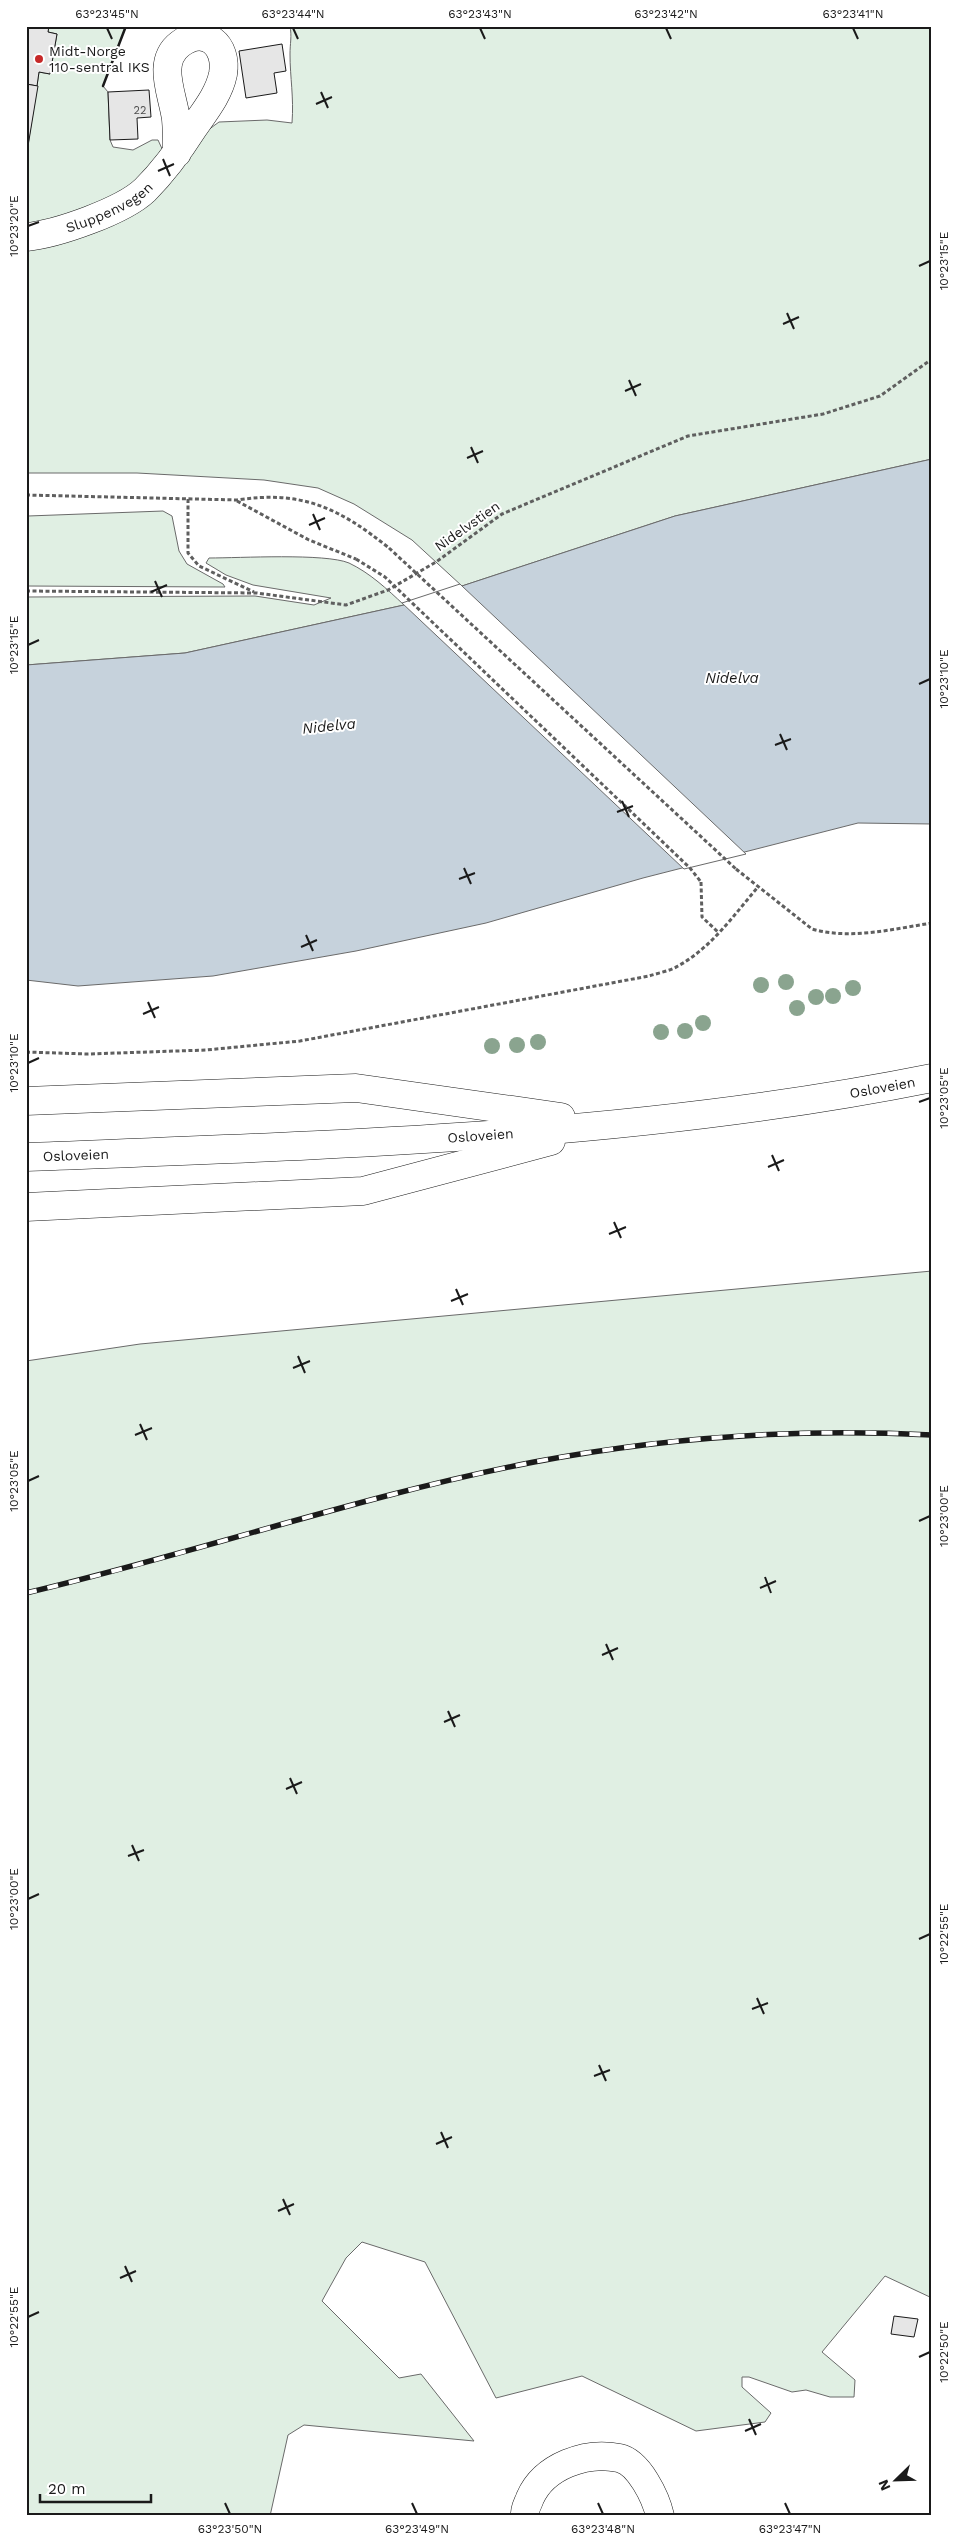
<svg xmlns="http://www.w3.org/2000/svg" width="958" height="2542" font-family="'Work Sans',sans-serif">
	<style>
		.green { fill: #e0efe3; stroke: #6a6a6a }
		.water { fill: #c6d2dc; stroke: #6a6a6a }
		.pier { fill: #fff; stroke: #6a6a6a }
		.building { fill: #e6e6e6; stroke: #1a1a1a }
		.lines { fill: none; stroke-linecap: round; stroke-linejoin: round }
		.minor-casing { stroke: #1a1a1a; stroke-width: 29 }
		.highway-casing { stroke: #1a1a1a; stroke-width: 29 }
		.path { stroke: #5f5f5f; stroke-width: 3; stroke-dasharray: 4 2.5; stroke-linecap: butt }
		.minor { stroke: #fff; stroke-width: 28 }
		.highway { stroke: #fff; stroke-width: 28 }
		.rail-casing { stroke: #1a1a1a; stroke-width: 5.5 }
		.rail { stroke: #fff; stroke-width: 4; stroke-dasharray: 11; stroke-linecap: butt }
		.path-bridge { stroke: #5f5f5f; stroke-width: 3; stroke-dasharray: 4 2.5; stroke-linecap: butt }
		.wall { stroke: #1a1a1a; stroke-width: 2.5 }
		.tree { fill: #8aa48f }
		.ticks { fill: none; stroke: #1a1a1a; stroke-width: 2 }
		.poi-dot { fill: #c62828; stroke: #fff; stroke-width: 2 }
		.labels { text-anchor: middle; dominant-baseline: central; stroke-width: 4; stroke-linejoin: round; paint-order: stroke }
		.number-label { font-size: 11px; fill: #4d4d4d }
		.poi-label { font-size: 14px; fill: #1a1a1a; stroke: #fff; text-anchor: start }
		.street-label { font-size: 14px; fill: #1a1a1a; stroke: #fff }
		.water-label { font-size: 15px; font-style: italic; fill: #1a1a1a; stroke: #fff }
		.neatline { fill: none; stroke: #1a1a1a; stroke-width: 2 }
		.ticks-label { font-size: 12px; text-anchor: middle; fill: #1a1a1a }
	</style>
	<rect width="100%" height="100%" fill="#fff"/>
	<g class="green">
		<polygon points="49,26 126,26 103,86 108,92 110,140 113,147 133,150 152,140 158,140 164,153 135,188 67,219 26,225 26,158 39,72 50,74 57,34 48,32"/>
		<path d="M290,26H932V459L675,516L462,586L412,540L354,504L318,488L264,480L137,473H26V247L88,230L193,141L219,122L267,120L292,123C294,97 290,78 290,54C290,44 292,36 290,26Z"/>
		<polygon points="163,511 172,516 179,551 187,564 223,584 225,587 26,586 28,516"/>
		<path d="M209,558C240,558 325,553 349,563C370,573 387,589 404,605L185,653L26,665V597L255,596L314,605L331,598L253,585L226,575L206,563Z"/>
		<polygon points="932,1271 932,2298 885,2276 822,2352 855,2380 854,2397 830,2397 806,2390 792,2392 749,2377 742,2377 742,2387 771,2413 765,2422 696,2431 582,2376 496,2398 425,2262 362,2242 346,2258 322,2301 399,2378 421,2374 474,2441 304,2425 288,2435 270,2516 26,2516 26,1361 140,1344"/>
	</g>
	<polygon class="water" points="932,459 932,824 858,823 643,878 486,923 356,951 213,976 78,986 26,980 26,665 185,653 404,605 675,516"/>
	<polygon class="pier" points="460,584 462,586 746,854 684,869 402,603"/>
	<g class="building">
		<polygon points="26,26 49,26 48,32 57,34 50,74 39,72 37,86 26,84"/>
		<polygon points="282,44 286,71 274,73 277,93 246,98 239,51"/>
		<polygon points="26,84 38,86 26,158"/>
		<polygon points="149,90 151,117 137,118 138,139 110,140 108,92"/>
		<polygon points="894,2316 918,2319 914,2337 891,2334"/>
	</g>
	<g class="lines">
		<g class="minor-casing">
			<g id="minor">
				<path id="s1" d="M26,237C57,234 123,211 145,190C164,171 180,149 194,127C205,111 219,94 223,74C228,45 205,25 180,44C156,62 173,95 176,119C177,130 177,141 177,153"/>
				<path d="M525,2516C524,2509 528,2504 530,2498C544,2466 586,2451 619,2458C639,2462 656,2498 660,2516"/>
			</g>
		</g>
		<g class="highway-casing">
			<g id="highway">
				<polyline points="26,1101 356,1088 561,1117"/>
				<path id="s2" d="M26,1157C328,1145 634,1138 932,1078"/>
				<polyline points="26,1207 363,1191 551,1141"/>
			</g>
		</g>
		<g class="path">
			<path d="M26,495L237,500C302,490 339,508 389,548"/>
			<polyline points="188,499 188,553 199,566 254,592"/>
			<polyline points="237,501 309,540 356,559"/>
			<polyline points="26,591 257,593 346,605 388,590 436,562 502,514 688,436 823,414 880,396 932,359"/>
			<path d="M736,869L812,929C850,940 893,929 932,923"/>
			<polyline points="701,882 702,917 719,933"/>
			<path d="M26,1052L88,1054L206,1050L300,1041L649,976C658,973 670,971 678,966C711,948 734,915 758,887"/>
		</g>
		<use href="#minor" class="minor"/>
		<use href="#highway" class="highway"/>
		<g class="rail-casing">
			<path id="rail" d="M26,1593C196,1553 363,1495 534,1462C666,1437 798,1428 932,1435"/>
		</g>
		<use href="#rail" class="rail"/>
		<g class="path-bridge">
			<polyline points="389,548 736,869"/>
			<polyline points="356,559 385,577 690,868 701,882"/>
		</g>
		<polyline class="wall" points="103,86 126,26"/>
	</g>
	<g class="tree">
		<circle cx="786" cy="982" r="8"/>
		<circle cx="761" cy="985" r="8"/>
		<circle cx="853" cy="988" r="8"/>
		<circle cx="833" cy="996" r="8"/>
		<circle cx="816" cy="997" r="8"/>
		<circle cx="797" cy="1008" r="8"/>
		<circle cx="703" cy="1023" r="8"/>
		<circle cx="685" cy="1031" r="8"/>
		<circle cx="661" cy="1032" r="8"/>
		<circle cx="538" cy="1042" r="8"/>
		<circle cx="517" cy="1045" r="8"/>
		<circle cx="492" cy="1046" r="8"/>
	</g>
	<path class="ticks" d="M107,28L112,39M293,28L298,39M480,28L485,39M666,28L671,39M853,28L858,39M321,92L328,108M316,104L332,97M163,159L170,176M158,171L174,164M28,226L39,222M919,266L930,261M787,313L794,329M783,324L799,317M629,380L636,396M625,391L641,384M471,447L478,463M467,458L483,451M313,514L320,530M309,525L325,518M155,581L162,597M151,592L167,585M28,645L39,640M919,684L930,679M780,734L787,750M775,745L791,739M622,801L629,817M617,812L633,806M464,868L471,884M459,879L475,873M306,935L313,951M301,947L317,940M148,1002L155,1018M143,1014L159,1007M28,1063L39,1058M919,1102L930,1098M772,1155L779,1171M768,1167L784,1160M614,1222L621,1238M609,1234L626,1227M456,1289L463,1305M451,1301L468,1294M298,1356L305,1373M293,1368L310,1361M140,1424L147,1440M135,1435L152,1428M28,1481L39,1476M919,1521L930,1516M765,1577L771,1593M760,1588L776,1581M606,1644L613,1660M602,1655L618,1648M448,1711L455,1727M444,1722L460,1715M290,1778L297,1794M286,1789L302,1782M132,1845L139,1861M128,1856L144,1850M28,1899L39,1894M919,1939L930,1934M757,1998L764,2014M752,2009L768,2003M599,2065L606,2081M594,2076L610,2070M441,2132L448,2148M436,2144L452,2137M283,2199L290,2215M278,2211L294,2204M125,2266L132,2282M120,2278L136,2271M28,2317L39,2312M919,2357L930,2352M749,2419L756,2435M745,2431L761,2424M225,2503L230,2514M412,2503L417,2514M598,2503L603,2514M785,2503L790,2514"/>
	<circle class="poi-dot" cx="39" cy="59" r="5"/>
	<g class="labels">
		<g class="number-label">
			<text x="140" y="110">22</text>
		</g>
		<g class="poi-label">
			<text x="49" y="51">Midt-Norge<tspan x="49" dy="16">110-sentral IKS</tspan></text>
		</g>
		<g class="street-label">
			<text stroke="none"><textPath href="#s1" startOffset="89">Sluppenvegen</textPath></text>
			<text transform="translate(467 526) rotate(-35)">Nidelvstien</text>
			<text stroke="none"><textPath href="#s2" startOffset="860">Osloveien</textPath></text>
			<text stroke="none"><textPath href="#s2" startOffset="455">Osloveien</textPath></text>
			<text stroke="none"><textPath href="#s2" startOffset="50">Osloveien</textPath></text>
		</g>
		<g class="water-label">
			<text x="732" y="678">Nidelva</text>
			<text transform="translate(329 726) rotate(-6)">Nidelva</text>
		</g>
	</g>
	<rect width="958" height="2542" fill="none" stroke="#ffffff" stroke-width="55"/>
	<g transform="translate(896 2480) rotate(247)" stroke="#ffffff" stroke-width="4" paint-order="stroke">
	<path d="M0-4L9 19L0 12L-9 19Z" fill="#1a1a1a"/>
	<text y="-8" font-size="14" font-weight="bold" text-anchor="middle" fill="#1a1a1a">N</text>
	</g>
	<path d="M40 2494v8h111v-8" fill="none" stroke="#1a1a1a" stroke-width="2.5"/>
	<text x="48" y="2494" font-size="15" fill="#1a1a1a" stroke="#ffffff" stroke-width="4" paint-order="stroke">20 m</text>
	<rect x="28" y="28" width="902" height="2486" class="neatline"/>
	<g class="ticks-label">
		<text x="107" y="18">63°23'45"N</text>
		<text x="293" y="18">63°23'44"N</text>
		<text x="480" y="18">63°23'43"N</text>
		<text x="666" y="18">63°23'42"N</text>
		<text x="853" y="18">63°23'41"N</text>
		<text transform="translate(14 226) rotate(-90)" y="4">10°23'20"E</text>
		<text transform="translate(944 261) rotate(-90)" y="4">10°23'15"E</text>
		<text transform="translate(14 645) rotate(-90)" y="4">10°23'15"E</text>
		<text transform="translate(944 679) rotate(-90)" y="4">10°23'10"E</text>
		<text transform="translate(14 1063) rotate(-90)" y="4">10°23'10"E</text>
		<text transform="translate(944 1098) rotate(-90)" y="4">10°23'05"E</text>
		<text transform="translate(14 1481) rotate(-90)" y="4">10°23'05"E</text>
		<text transform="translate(944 1516) rotate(-90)" y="4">10°23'00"E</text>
		<text transform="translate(14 1899) rotate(-90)" y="4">10°23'00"E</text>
		<text transform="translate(944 1934) rotate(-90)" y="4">10°22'55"E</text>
		<text transform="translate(14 2317) rotate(-90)" y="4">10°22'55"E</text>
		<text transform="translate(944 2352) rotate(-90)" y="4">10°22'50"E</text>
		<text x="230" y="2533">63°23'50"N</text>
		<text x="417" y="2533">63°23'49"N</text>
		<text x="603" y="2533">63°23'48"N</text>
		<text x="790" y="2533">63°23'47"N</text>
	</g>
</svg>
